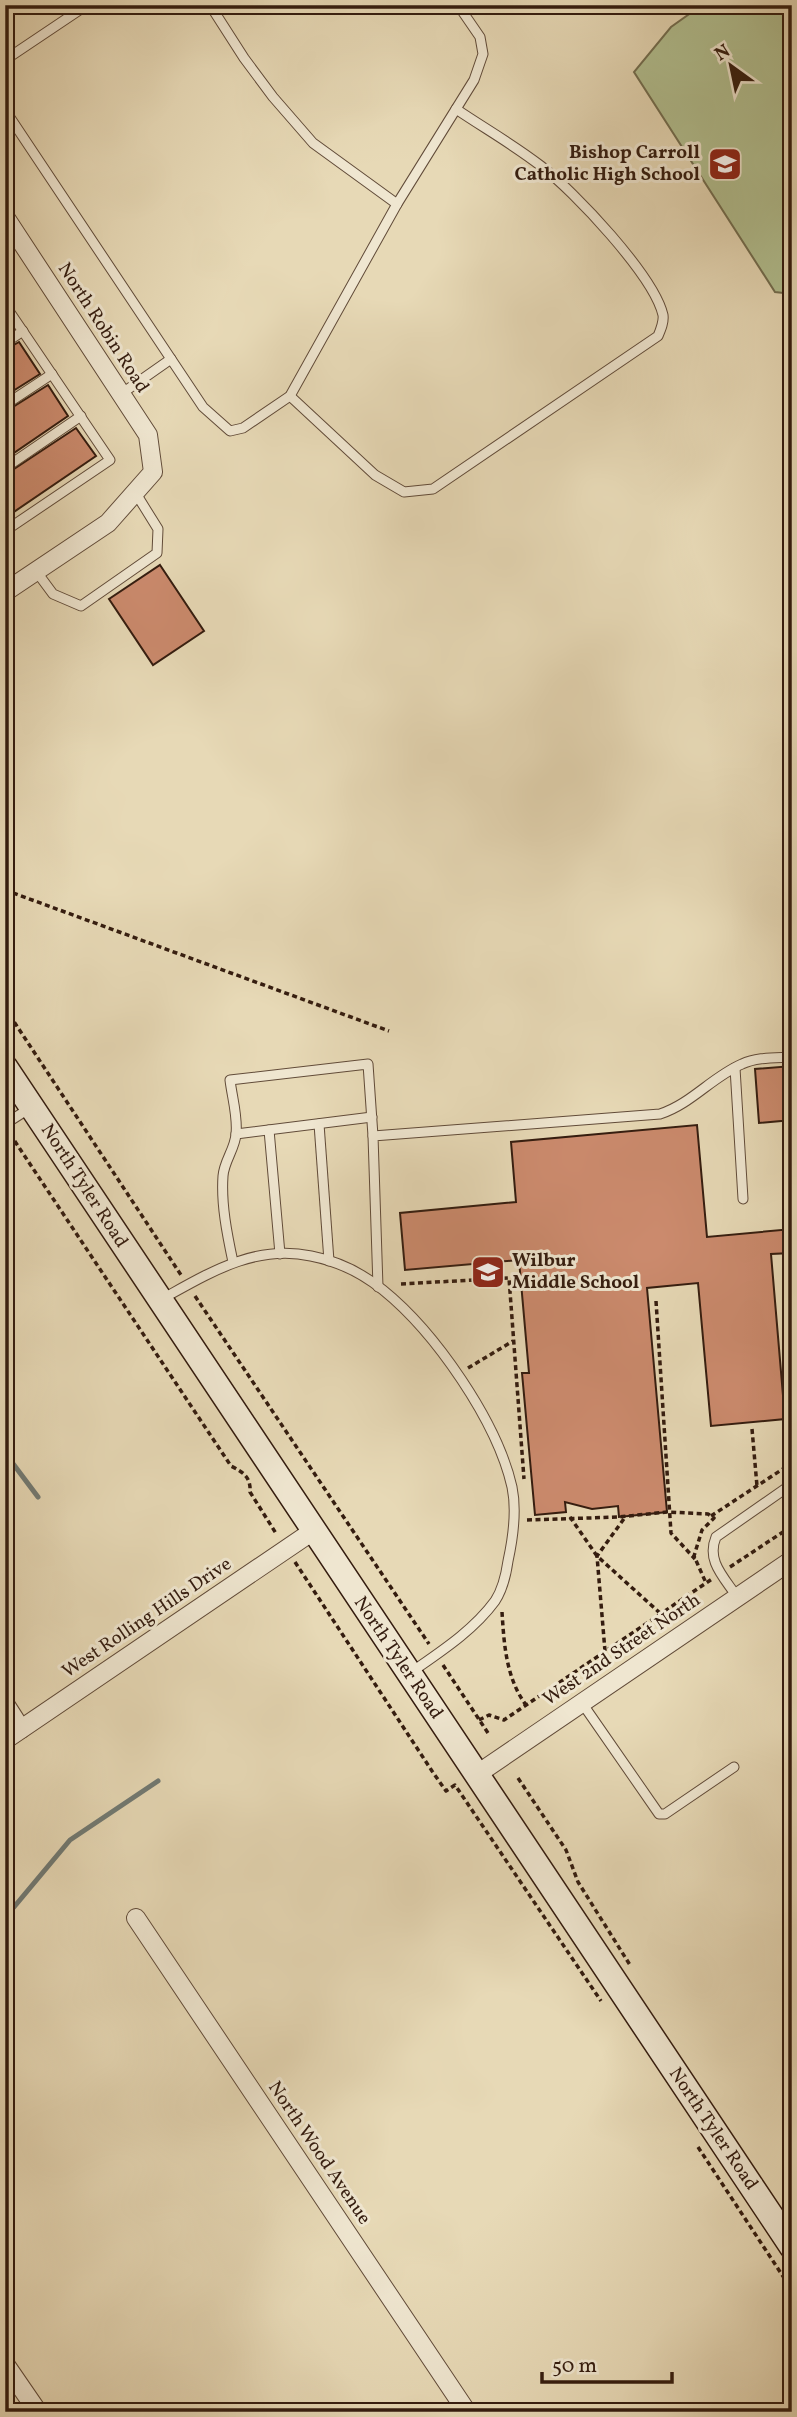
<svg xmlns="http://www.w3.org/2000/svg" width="797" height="2417" font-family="Vollkorn,serif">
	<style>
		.green { fill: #b2c091; stroke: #736e50; stroke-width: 2 }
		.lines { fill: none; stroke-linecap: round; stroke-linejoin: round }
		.stream { stroke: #717a74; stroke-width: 5 }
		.building { fill: #cb8a6d; stroke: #341c0f; stroke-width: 2 }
		.service-casing { stroke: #614b39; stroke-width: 11 }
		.minor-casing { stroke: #614b39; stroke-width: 20 }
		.secondary-casing { stroke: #341c0f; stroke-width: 27 }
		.path { stroke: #341c0f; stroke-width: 3.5; stroke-dasharray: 5 3.5; stroke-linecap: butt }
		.service { stroke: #efe6d0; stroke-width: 9 }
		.minor { stroke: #efe6d0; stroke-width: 18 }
		.secondary { stroke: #efe6d0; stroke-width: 24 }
		.labels { text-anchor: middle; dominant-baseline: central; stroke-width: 6; stroke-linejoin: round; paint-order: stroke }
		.poi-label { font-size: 19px; font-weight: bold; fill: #341c0f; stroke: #efe6d0; text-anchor: end }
		.street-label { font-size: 19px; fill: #341c0f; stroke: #efe6d0 }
	</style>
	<rect width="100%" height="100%" fill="#e7d9b6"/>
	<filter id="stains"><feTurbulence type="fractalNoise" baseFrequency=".00286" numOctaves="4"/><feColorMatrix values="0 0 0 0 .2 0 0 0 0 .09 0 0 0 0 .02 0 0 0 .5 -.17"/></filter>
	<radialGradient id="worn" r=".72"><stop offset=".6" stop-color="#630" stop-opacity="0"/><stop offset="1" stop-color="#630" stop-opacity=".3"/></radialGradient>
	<g class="green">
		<path d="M589,5H665C643,13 610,17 589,5Z"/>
		<polygon points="702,5 792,5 792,294 775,292 634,72 671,27"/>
	</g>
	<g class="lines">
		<g class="stream">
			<polyline points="5,1453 38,1497"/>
			<polyline points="5,1914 14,1907 70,1840 158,1781"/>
		</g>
	</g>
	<g class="building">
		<polygon points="19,342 40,374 5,396 5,350"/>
		<polygon points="48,385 68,416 5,459 5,412"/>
		<polygon points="76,428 96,456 5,518 5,475"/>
		<polygon points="160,565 204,631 153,665 109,599"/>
		<polygon points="792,1066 792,1120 759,1123 755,1069"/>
		<polygon points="697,1125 707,1237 792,1229 792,1253 771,1254 785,1419 711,1426 698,1283 647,1288 667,1512 619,1517 618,1506 592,1509 565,1502 566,1512 535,1515 522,1373 529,1373 519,1260 405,1270 400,1213 516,1202 511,1142"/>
	</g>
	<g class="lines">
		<g class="service-casing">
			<g id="service">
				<polyline points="210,5 244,58 273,97 313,143 397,204"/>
				<polyline points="5,60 87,5"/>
				<polyline points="5,110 203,407 230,431 243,428 290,396 397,204 474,80 483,54 480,37 458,5"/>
				<polyline points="5,305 110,460 5,531"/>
				<polyline points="5,343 23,331"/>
				<polyline points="121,394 171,359"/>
				<path d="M290,396L375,475L404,492L433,489L658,336C661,329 664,322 663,315C654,276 574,191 541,166C514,145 484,128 456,109"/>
				<polyline points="5,405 52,374"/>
				<polyline points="5,468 81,416"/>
				<polyline points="36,571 53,594 81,606 157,553 158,529 135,492"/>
				<polyline points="735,1068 743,1199"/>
				<polyline points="5,1124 30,1108"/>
				<polyline points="319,1124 329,1261"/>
				<polyline points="269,1130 280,1254"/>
				<polyline points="236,1134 372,1117"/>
				<path d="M233,1262C227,1234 221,1204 223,1176C224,1161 235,1149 236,1134C238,1117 232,1097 230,1080L368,1064L373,1136"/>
				<path d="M378,1287L373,1136L660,1114C691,1104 712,1077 742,1064C757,1057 775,1058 792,1057"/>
				<path d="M162,1299C209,1273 255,1244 311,1256C337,1261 362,1273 383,1290C435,1332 497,1421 512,1487C517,1511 513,1538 508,1561C506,1575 503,1589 495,1601C473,1631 440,1652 410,1673"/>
				<path d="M737,1597C724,1577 706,1561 716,1537L792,1484"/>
				<polyline points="582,1703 659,1814 665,1814 734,1767"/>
			</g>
		</g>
		<g class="minor-casing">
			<g id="minor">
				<polyline points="5,217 148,435 153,472 108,523 5,592"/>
				<polyline points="5,1704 21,1729"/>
				<polyline points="5,1740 313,1531"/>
				<polyline points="476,1775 792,1560"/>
				<polyline points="136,1918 467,2412"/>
				<polyline points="5,2364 38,2412"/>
			</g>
		</g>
		<g class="secondary-casing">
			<polyline id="secondary" points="5,1067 792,2247"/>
		</g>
		<g class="path">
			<polyline points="5,890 389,1031"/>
			<polyline points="5,1008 181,1275"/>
			<path d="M10,1134L231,1466C243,1472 251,1477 250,1492L277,1535"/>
			<polyline points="401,1284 509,1278 524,1479"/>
			<polyline points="195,1296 429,1644"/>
			<polyline points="656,1301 671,1533 695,1559"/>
			<polyline points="468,1368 513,1341"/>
			<polyline points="752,1429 757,1486"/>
			<polyline points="711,1516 792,1463"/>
			<polyline points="570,1517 597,1556 661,1614"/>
			<polyline points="527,1520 619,1517 667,1512 708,1514 714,1518 702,1530 694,1556 706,1583"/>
			<polyline points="295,1562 432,1771 446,1791 455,1785 601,2001"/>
			<polyline points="730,1567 792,1526"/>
			<path d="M502,1612C504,1644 506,1678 526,1705"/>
			<polyline points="605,1651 597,1556 626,1516"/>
			<polyline points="443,1665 488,1733"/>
			<polyline points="479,1720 489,1715 504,1720 712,1579"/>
			<polyline points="518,1778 566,1850 578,1882 630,1965"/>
			<polyline points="698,2147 792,2290"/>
		</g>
		<use href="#service" class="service"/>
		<use href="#minor" class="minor"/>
		<use href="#secondary" class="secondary"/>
	</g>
	<defs>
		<g id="school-square" transform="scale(1.75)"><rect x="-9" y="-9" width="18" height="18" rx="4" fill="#8f2418" stroke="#efe6d0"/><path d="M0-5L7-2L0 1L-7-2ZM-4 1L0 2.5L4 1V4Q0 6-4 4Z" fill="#fff"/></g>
	</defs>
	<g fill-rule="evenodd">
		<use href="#school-square" x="725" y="164"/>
		<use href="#school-square" x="488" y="1272"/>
	</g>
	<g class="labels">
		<g class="poi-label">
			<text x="700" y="153">Bishop Carroll<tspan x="700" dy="22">Catholic High School</tspan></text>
			<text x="512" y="1261" text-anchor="start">Wilbur<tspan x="512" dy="22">Middle School</tspan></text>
		</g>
		<g class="street-label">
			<text transform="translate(103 328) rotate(57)">North Robin Road</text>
			<text transform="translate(84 1186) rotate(57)">North Tyler Road</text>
			<text transform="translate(147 1618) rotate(-34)">West Rolling Hills Drive</text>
			<text transform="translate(622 1650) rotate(-34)">West 2nd Street North</text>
			<text transform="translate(398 1658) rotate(56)">North Tyler Road</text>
			<text transform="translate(713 2129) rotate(56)">North Tyler Road</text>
			<text transform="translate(319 2153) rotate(56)">North Wood Avenue</text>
		</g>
	</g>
	<rect width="797" height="2417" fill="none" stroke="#e7d9b6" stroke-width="28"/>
	<rect x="7" y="7" width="783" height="2403" fill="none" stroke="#341c0f" stroke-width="3.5"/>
	<rect x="14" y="14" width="769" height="2389" fill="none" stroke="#341c0f" stroke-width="2"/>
	<g transform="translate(731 66) rotate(327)" stroke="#efe6d0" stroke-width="5" paint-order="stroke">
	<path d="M0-5L12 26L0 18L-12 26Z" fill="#341c0f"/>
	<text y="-10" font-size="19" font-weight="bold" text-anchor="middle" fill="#341c0f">N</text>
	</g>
	<path d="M542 2372v10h130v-10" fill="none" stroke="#341c0f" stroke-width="3.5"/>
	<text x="552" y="2372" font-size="21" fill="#341c0f" stroke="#efe6d0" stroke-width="5" paint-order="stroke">50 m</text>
	<rect width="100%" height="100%" filter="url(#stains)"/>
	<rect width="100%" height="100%" fill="url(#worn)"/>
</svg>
